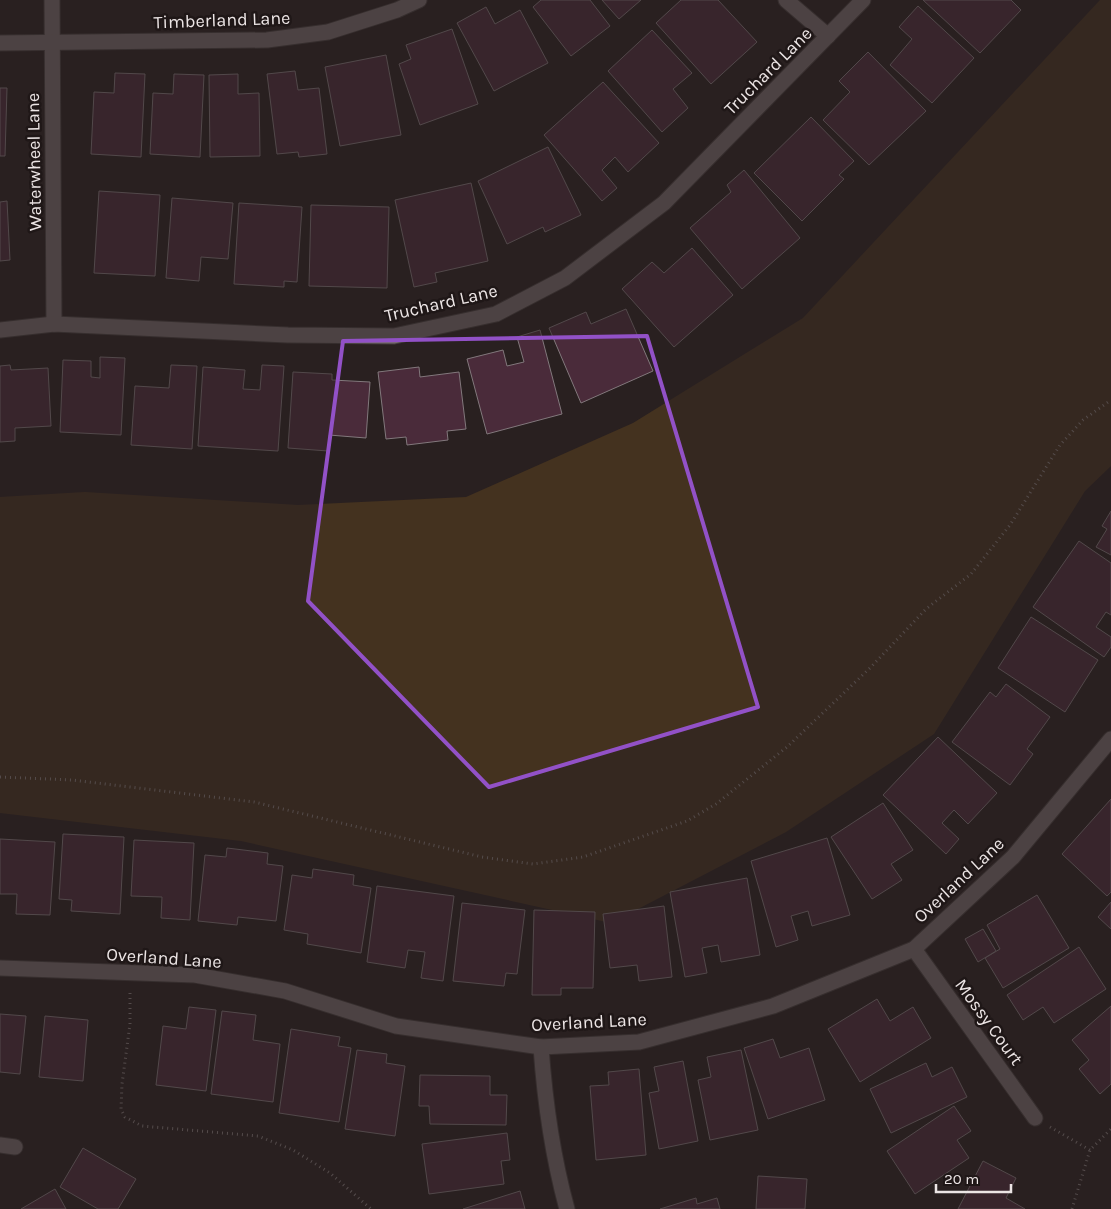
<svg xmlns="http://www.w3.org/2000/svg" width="1111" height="1209" font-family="Karla,sans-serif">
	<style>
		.green { fill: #44321f }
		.building { fill: #4a2b3a; stroke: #82787c }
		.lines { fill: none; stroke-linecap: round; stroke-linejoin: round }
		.street-casing { stroke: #463f3f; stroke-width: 17 }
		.path { stroke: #877f7f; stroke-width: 3; stroke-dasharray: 1 4; stroke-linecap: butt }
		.street { stroke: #776c6d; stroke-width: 15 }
		.marked { fill: none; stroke: #9251c7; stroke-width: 4; stroke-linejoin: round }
		.labels { text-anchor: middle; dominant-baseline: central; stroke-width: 5; stroke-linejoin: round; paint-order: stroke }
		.street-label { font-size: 18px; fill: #ece5e5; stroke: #1f1717 }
	</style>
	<rect width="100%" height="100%" fill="#292020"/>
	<polygon class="green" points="1100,0 1111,0 1111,466 1085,491 934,734 786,832 611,923 241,841 0,813 0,497 85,492 298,505 466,497 633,423 803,318"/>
	<g class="building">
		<polygon points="541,0 590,0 610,26 571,56 533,7"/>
		<polygon points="602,0 641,0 619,19"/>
		<polygon points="681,0 718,0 757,42 711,84 656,23"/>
		<polygon points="923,0 1011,0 1021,10 980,53"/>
		<polygon points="918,6 974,58 932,103 890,65 912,39 899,27"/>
		<polygon points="486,7 495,24 520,10 548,63 494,91 457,23"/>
		<polygon points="452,29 478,104 420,125 399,64 411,59 406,45"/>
		<polygon points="652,30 692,73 673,89 688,108 662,132 608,71"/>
		<polygon points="868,52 926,111 869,165 823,120 850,92 839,81"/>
		<polygon points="386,55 401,135 340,146 325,67"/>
		<polygon points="295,71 298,90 319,88 327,154 299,157 298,152 277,154 267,74"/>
		<polygon points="115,73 145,74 141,157 91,154 94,92 114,93"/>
		<polygon points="174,74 204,75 200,157 150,154 153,93 173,94"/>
		<polygon points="238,74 238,94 259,93 260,156 210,157 209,75"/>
		<polygon points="603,82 659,143 628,172 615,157 602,170 617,188 602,201 544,135"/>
		<polygon points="0,88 7,88 5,156 0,156"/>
		<polygon points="811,117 854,161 839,175 844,179 802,221 754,173"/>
		<polygon points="548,147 581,215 545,232 543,227 507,244 478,181"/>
		<polygon points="744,170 800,238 742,289 690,228 731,192 727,185"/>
		<polygon points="471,183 488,261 435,273 437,282 414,287 395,200"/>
		<polygon points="99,191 160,195 155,276 94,273"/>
		<polygon points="172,198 233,203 228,259 201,257 199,281 166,278"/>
		<polygon points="7,201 10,260 0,261 0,202"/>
		<polygon points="239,203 302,207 297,282 284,281 284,287 234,284"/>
		<polygon points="311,205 389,207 387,288 309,286"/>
		<polygon points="692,248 733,295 674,347 622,289 652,262 664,273"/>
		<polygon points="626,309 653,371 581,403 549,328 586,312 591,324"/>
		<polygon points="540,330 562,414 487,434 467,359 503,350 507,366 524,362 517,337"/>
		<polygon points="100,357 125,358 121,435 60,432 63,360 91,361 91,377 100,378"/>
		<polygon points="10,365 11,370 48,368 51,426 15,428 15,441 0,442 0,366"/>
		<polygon points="171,365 197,366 192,449 131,445 135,386 169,388"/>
		<polygon points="262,365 284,366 278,451 198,446 203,367 245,370 243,389 260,390"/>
		<polygon points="419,367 420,377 459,372 466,429 447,431 448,440 407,445 406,437 386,439 378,372"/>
		<polygon points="293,372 332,374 332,380 370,382 366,438 329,435 328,451 288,448"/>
		<polygon points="1111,511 1111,555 1096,547 1107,529 1102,526"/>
		<polygon points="1079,541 1111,563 1111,615 1106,612 1096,627 1111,637 1111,647 1104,657 1033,607"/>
		<polygon points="1031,617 1098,660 1065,712 998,668"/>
		<polygon points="1006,684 1050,717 1027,749 1033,754 1010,785 952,742 990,692 996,697"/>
		<polygon points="938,737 997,793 968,824 954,810 942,823 959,839 946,854 883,795"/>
		<polygon points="1111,799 1111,892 1107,896 1062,854"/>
		<polygon points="883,803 913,850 891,864 902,880 872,899 831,837"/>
		<polygon points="63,834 124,837 120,914 71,911 72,900 59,899"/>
		<polygon points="827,838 850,915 812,926 808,911 791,916 798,940 776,947 751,861"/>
		<polygon points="0,839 55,842 50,915 16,914 17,894 0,894"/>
		<polygon points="134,840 194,843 190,920 161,918 162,897 131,896"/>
		<polygon points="227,848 268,853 267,864 283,866 276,921 238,917 237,925 198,921 205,855 226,857"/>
		<polygon points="313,869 354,875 353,885 371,888 361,953 307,944 308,934 284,930 292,875 312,878"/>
		<polygon points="747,878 760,955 721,962 718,945 702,948 707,973 685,977 670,892"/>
		<polygon points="377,886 454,896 443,981 421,978 425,952 408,950 405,968 367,962"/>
		<polygon points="1037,895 1069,948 1003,988 985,958 1000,949 987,925"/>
		<polygon points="1111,902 1111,929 1098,917"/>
		<polygon points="462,903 525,910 517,974 506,973 504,986 453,981"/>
		<polygon points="664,906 672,977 639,981 637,965 610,968 603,914"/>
		<polygon points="534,910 595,912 593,988 561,988 561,995 532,995"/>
		<polygon points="983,929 996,951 978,962 965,939"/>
		<polygon points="1079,947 1106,989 1054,1023 1043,1007 1023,1020 1007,995"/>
		<polygon points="877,999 890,1021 913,1007 931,1038 860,1082 828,1029"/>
		<polygon points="1111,1006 1111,1084 1100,1094 1079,1069 1089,1060 1072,1040"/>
		<polygon points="189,1007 216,1010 206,1091 156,1085 163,1026 186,1029"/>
		<polygon points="222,1011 256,1015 253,1040 280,1044 273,1102 211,1094"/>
		<polygon points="0,1014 26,1016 20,1074 0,1072"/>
		<polygon points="45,1016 88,1020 83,1081 39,1077"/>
		<polygon points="291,1029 340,1037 338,1046 351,1048 339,1122 279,1113"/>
		<polygon points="773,1039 780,1058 809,1048 825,1100 768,1119 744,1048"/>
		<polygon points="357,1050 387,1054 386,1063 405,1066 395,1136 345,1129"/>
		<polygon points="741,1050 758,1130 710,1140 698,1080 711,1077 707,1057"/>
		<polygon points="683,1061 698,1141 659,1149 649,1093 659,1091 654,1067"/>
		<polygon points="926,1063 932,1077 952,1067 967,1097 891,1133 870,1089"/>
		<polygon points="639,1069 646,1155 596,1160 590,1086 609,1085 608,1072"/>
		<polygon points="420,1075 490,1076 490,1095 507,1095 506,1125 430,1124 429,1106 419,1106"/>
		<polygon points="954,1106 971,1131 957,1140 969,1158 915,1194 887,1151"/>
		<polygon points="507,1133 510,1160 501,1161 504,1184 429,1194 422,1144"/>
		<polygon points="83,1148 136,1179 118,1209 98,1209 60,1187"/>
		<polygon points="983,1161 1016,1178 1006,1198 1025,1209 958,1209"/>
		<polygon points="758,1176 807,1179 805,1209 756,1209"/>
		<polygon points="55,1189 66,1209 21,1209"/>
		<polygon points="520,1191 525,1209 463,1209"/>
		<polygon points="696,1198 697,1204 717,1198 720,1209 660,1209"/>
	</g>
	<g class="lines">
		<g class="street-casing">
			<g id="street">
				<polyline points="52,0 54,324"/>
				<polyline points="786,0 828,36"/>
				<polyline points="0,43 267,40 328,32 397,10 419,0"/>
				<polyline points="0,330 54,324 288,335 394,336 496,314 565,278 664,203 863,0"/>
				<polyline points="914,949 1035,1118"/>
				<polyline points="0,968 195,975 285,991 396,1026 541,1047 639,1042 773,1006 914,949 1013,857 1111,739"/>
				<path d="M541,1047C545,1104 552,1154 567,1209"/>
				<polyline points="0,1145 15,1147"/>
			</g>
		</g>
		<g class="path">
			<polyline points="0,777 72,780 254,802 482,857 533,864 583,857 687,821 716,804 787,747 870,668 926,609 971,574 1010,525 1060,445 1083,420 1111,400"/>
			<polyline points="130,993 130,1024 122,1084 121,1109 125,1117 142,1126 258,1136 293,1150 330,1173 371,1209"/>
			<polyline points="1050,1127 1090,1150"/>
			<polyline points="1072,1209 1090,1150 1111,1129"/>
		</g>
		<use href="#street" class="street"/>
	</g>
	<path d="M0 0H1111V1209H0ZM647,336L758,707L489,787L308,601L343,341Z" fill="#292020" fill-opacity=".55" fill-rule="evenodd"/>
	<path class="marked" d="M647,336L758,707L489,787L308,601L343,341Z"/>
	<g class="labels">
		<g class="street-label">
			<text transform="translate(222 20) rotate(-2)">Timberland Lane</text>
			<text transform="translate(768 71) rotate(-45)">Truchard Lane</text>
			<text transform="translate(34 162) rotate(-91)">Waterwheel Lane</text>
			<text transform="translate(441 303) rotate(-13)">Truchard Lane</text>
			<text transform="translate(959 880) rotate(-43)">Overland Lane</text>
			<text transform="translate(164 958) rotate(4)">Overland Lane</text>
			<text transform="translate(589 1022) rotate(-3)">Overland Lane</text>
			<text transform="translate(989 1022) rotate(54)">Mossy Court</text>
		</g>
	</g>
	<path d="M936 1184v8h75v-8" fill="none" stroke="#ece5e5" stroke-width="2.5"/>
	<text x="944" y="1184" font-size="15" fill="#ece5e5" stroke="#1f1717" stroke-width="4" paint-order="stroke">20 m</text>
</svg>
